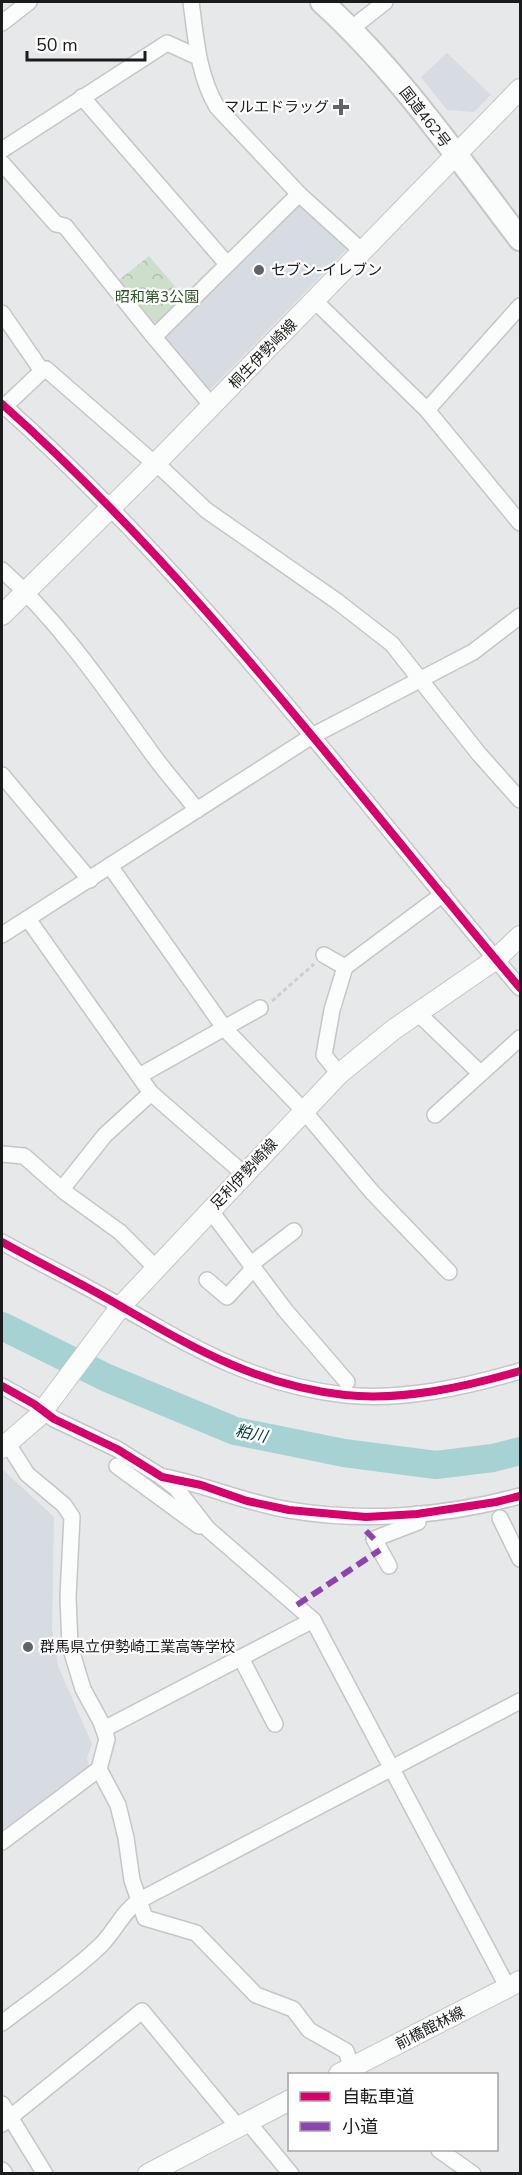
<svg xmlns="http://www.w3.org/2000/svg" width="522" height="2175" font-family="'Nunito Sans','Noto Sans JP',sans-serif">
	<style>
		.built { fill: #d7dce3 }
		.park { fill: url(#park-crowns) }
		.lines { fill: none; stroke-linecap: round; stroke-linejoin: round }
		.river { stroke: #a6d2d3; stroke-width: 28 }
		.minor-casing { stroke: #c5c6c7; stroke-width: 18 }
		.major-casing { stroke: #c5c6c7; stroke-width: 22 }
		.highway-casing { stroke: #c5c6c7; stroke-width: 26 }
		.path { stroke: #cdcecf; stroke-width: 3; stroke-dasharray: 4.5 3; stroke-linecap: butt }
		.minor { stroke: #fbfcfc; stroke-width: 15 }
		.major { stroke: #fbfcfc; stroke-width: 20 }
		.highway { stroke: #fbfcfc; stroke-width: 22 }
		.quiet { stroke: #8e44ad; stroke-width: 6; stroke-dasharray: 12 6; stroke-linecap: butt }
		.cycleway-casing { stroke: #fff; stroke-width: 11 }
		.cycleway { stroke: #d6006c; stroke-width: 8 }
		.poi-dot { fill: #616365; stroke: #fff; stroke-width: 2 }
		.labels { text-anchor: middle; dominant-baseline: central; stroke-width: 4.5; stroke-linejoin: round; paint-order: stroke }
		.poi-label { font-size: 15px; fill: #1a1b1d; stroke: #fff; text-anchor: start }
		.street-label { font-size: 15px; fill: #1a1b1d; stroke: #fff }
		.park-label { font-size: 15px; fill: #2d5723; stroke: #fff }
		.water-label { font-size: 16px; font-style: italic; fill: #044142; stroke: #fff }
	</style>
	<defs>
		<pattern id="park-crowns" width="20" height="18" patternUnits="userSpaceOnUse" patternTransform="scale(1.5)"><rect width="20" height="18" fill="#cddfcb"/><path d="M2 6a3 3 0 1 1 6 0M12 15a3 3 0 1 1 6 0" fill="none" stroke="#afbfae"/></pattern>
	</defs>
	<rect width="100%" height="100%" fill="#e6e8ea"/>
	<g class="built">
		<polygon points="447,53 491,95 474,112 447,110 421,77"/>
		<polygon points="301,204 349,247 208,392 163,341"/>
		<polygon points="2,1469 54,1517 52,1629 58,1666 92,1744 87,1758 90,1768 2,1835"/>
	</g>
	<polygon class="park" points="149,256 185,298 159,323 151,321 119,280"/>
	<g class="lines">
		<polyline class="river" points="2,1326 107,1378 235,1431 344,1453 436,1465 493,1458 520,1451"/>
		<g class="minor-casing">
			<g id="minor">
				<path d="M191,2C196,38 198,75 217,107L299,194L362,251"/>
				<polyline points="2,23 29,2"/>
				<polyline points="352,28 385,2"/>
				<polyline points="82,97 227,264"/>
				<polyline points="2,150 167,43 198,57"/>
				<polyline points="2,163 56,224 65,226 154,337 299,194"/>
				<polyline points="315,301 427,410 520,523"/>
				<polyline points="2,313 42,371 46,369 155,464"/>
				<polyline points="154,337 212,406"/>
				<path d="M2,404C197,577 352,790 520,988"/>
				<polyline points="2,409 42,371"/>
				<polyline points="427,410 520,306"/>
				<polyline points="156,463 206,510 338,602 392,644 479,754 520,800"/>
				<path d="M2,570C59,621 103,686 148,748C163,770 181,789 197,810"/>
				<polyline points="2,775 90,880"/>
				<polyline points="110,866 225,1029 304,1111 372,1192 449,1272"/>
				<polyline points="28,919 151,1093 244,1174"/>
				<polyline points="2,935 312,736 473,652 520,616"/>
				<polyline points="324,955 345,967"/>
				<polyline points="418,1013 480,1073"/>
				<polyline points="339,1074 324,1055 332,1010 345,967 443,894"/>
				<polyline points="139,1076 260,1008"/>
				<polyline points="435,1115 520,1038"/>
				<polyline points="2,1154 24,1156 66,1193 120,1232 156,1268"/>
				<polyline points="62,1189 105,1135 151,1093"/>
				<polyline points="210,1210 285,1310 347,1382"/>
				<path d="M2,1242C41,1264 83,1284 122,1307C197,1350 257,1385 345,1395C402,1401 465,1387 520,1371"/>
				<polyline points="251,1264 294,1231"/>
				<polyline points="207,1280 227,1297 254,1268"/>
				<polyline points="2,1386 34,1404 54,1419 117,1449 162,1477 176,1488 208,1529 313,1620 508,1988"/>
				<polyline points="117,1466 199,1526"/>
				<path d="M165,1477C207,1485 246,1503 289,1510C365,1523 446,1516 520,1496"/>
				<polyline points="500,1518 520,1559"/>
				<polyline points="389,1566 374,1539 418,1522 417,1514"/>
				<polyline points="241,1658 275,1724"/>
				<polyline points="104,1729 313,1620"/>
				<polyline points="99,1769 118,1805 126,1838 132,1880 145,1918 196,1933 256,1995 293,2009 309,2030 346,2051 354,2074"/>
				<polyline points="2,1842 99,1769 107,1739 101,1722 83,1689 70,1646 68,1597 72,1517 64,1505 27,1474 8,1444"/>
				<path d="M2,2023C34,1998 71,1974 101,1945C115,1931 123,1911 140,1900L520,1701"/>
				<polyline points="2,2104 45,2174"/>
				<polyline points="248,2122 291,2174"/>
				<polyline points="2,2124 142,2011 238,2127"/>
				<polyline points="439,2150 473,2174"/>
				<polyline points="2,2170 5,2174"/>
			</g>
		</g>
		<g class="major-casing">
			<g id="major">
				<polyline points="2,615 155,464 520,89"/>
				<polyline points="2,1448 39,1416 121,1306 339,1074 393,1030 496,959 520,936"/>
				<polyline points="339,2074 520,1981"/>
				<polyline points="148,2174 290,2100"/>
			</g>
		</g>
		<g class="highway-casing">
			<path id="highway" d="M322,2C398,71 458,158 520,239"/>
		</g>
		<polyline class="path" points="272,1001 314,964"/>
		<use href="#minor" class="minor"/>
		<use href="#major" class="major"/>
		<use href="#highway" class="highway"/>
		<g class="quiet">
			<polyline points="366,1531 374,1539"/>
			<polyline points="297,1605 380,1550"/>
		</g>
		<g class="cycleway-casing">
			<g id="cycleway">
				<path d="M2,404C197,577 352,790 520,988"/>
				<path d="M2,1242C41,1264 83,1284 122,1307C197,1350 257,1385 345,1395C402,1401 465,1387 520,1371"/>
				<polyline points="2,1386 34,1404 54,1419 117,1449 162,1477 201,1485 247,1501 289,1510 366,1517 417,1514 496,1502 520,1496"/>
			</g>
		</g>
		<use href="#cycleway" class="cycleway"/>
	</g>
	<g class="poi-dot">
		<path d="M338 98h6v6h6v6h-6v6h-6v-6h-6v-6h6z"/>
		<circle cx="259" cy="270" r="6"/>
		<circle cx="28" cy="1647" r="6"/>
	</g>
	<g class="labels">
		<g class="poi-label">
			<text x="329" y="107" text-anchor="end">マルエドラッグ</text>
			<text x="271" y="270">セブン-イレブン</text>
			<text x="40" y="1647">群馬県立伊勢崎工業高等学校</text>
		</g>
		<g class="street-label">
			<text transform="translate(425 117) rotate(52)">国道462号</text>
			<text transform="translate(263 354) rotate(-46)">桐生伊勢崎線</text>
			<text transform="translate(244 1174) rotate(-47)">足利伊勢崎線</text>
			<text transform="translate(430 2028) rotate(-27)">前橋館林線</text>
		</g>
		<g class="park-label">
			<text x="157" y="297">昭和第3公園</text>
		</g>
		<g class="water-label">
			<text transform="translate(251 1434) rotate(13)">粕川</text>
		</g>
	</g>
	<rect width="522" height="2175" fill="none" stroke="#1a1b1d" stroke-width="6"/>
	<rect x="288" y="2073" width="210" height="78" fill="#ffffff" stroke="#a3a4a5" stroke-width="1.5"/>
	<rect x="300" y="2092" width="30" height="9" fill="#d6006c" stroke="#a3a4a5" stroke-width="1.5"/>
	<text x="342" y="2103" font-size="18" fill="#1a1b1d">自転車道</text>
	<rect x="300" y="2122" width="30" height="9" fill="#8e44ad" stroke="#a3a4a5" stroke-width="1.5"/>
	<text x="342" y="2133" font-size="18" fill="#1a1b1d">小道</text>
	<path d="M27 51v9h118v-9" fill="none" stroke="#1a1b1d" stroke-width="3"/>
	<text x="36" y="51" font-size="18" fill="#1a1b1d" stroke="#ffffff" stroke-width="4.5" paint-order="stroke">50 m</text>
</svg>
